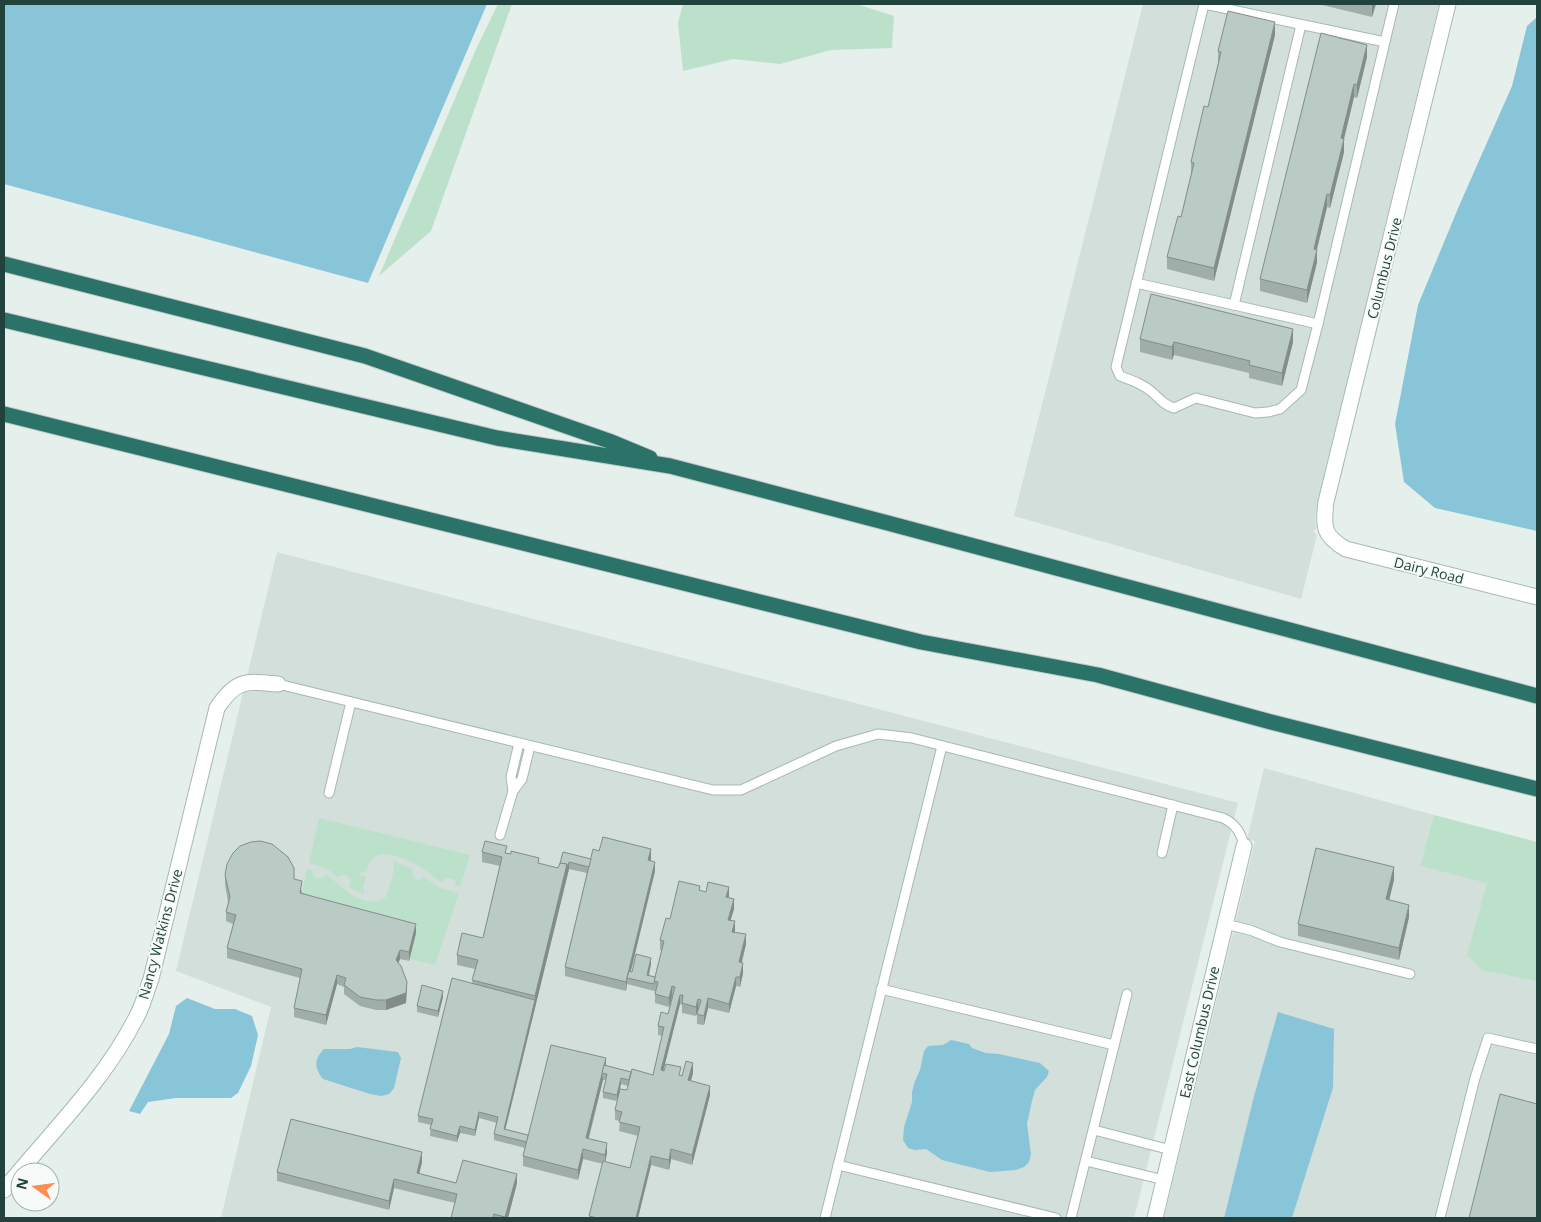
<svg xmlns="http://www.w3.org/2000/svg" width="1541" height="1222" font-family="'Open Sans',sans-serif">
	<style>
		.built { fill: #d3dfdb }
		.green { fill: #bce1ca }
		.water { fill: #89c5d8 }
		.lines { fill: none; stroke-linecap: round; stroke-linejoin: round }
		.service-casing { stroke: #a7b8b3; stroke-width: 11 }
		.minor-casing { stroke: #a7b8b3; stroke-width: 17 }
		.motorway-casing { stroke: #c1cac9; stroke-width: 17 }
		.service { stroke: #fff; stroke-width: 9 }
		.minor { stroke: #fff; stroke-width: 15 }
		.motorway { stroke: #2b7269; stroke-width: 15 }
		.wall { fill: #a0aea9; fill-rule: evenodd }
		.shaded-wall { fill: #828d8a }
		.building { fill: #bacac5; stroke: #828d8a }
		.labels { text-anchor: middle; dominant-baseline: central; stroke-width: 4; stroke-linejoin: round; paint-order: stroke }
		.street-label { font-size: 14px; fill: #22433d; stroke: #f6fbf9 }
	</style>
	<rect width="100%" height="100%" fill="#e5efeb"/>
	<g class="built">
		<polygon points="1143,4 1439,4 1318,500 1315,516 1316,529 1313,531 1317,535 1301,599 1014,516"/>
		<polygon points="277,552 1238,803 1134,1218 221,1218 271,1007 176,971"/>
		<polygon points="1264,768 1434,815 1420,866 1487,882 1483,971 1537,981 1537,1218 1292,1218 1333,1088 1278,1013 1254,1096 1224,1218 1164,1218 1255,841 1247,839"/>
	</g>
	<g class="green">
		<polygon points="498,4 512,4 431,231 379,276 477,47"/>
		<polygon points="683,4 856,4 894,16 892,48 831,50 780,64 733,59 683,71 678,23"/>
		<polygon points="1434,815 1537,842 1537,981 1483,971 1467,955 1487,883 1420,866"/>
		<path d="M319,818L470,855L460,887L456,886L455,880L447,878L441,882C434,878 429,872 422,868C413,862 386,850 376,856C370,859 368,867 366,873L361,872L360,875L366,877L363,887L364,894L349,888L351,879L347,876L342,875L338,877C329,869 320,866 309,863Z"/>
		<path d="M393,861L413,869C411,877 417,884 424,877L440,888L459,893L435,965L409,959L300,903L307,869L312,870L315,878H323L326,874C343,887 363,912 386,897L394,870Z"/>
	</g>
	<g class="water">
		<polygon points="4,4 487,4 368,283 4,184"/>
		<polygon points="1537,17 1537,531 1435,508 1404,482 1395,424 1418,305 1459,206 1512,86 1527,26"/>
		<polygon points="187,998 215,1009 235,1009 252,1016 258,1035 251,1066 238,1093 231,1098 176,1098 148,1102 140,1114 129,1111 169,1034 176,1006"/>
		<polygon points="1278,1012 1334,1029 1333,1088 1292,1218 1224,1218 1254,1096"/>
		<polygon points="951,1040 969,1044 972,1048 986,1053 999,1054 1040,1063 1049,1071 1047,1077 1035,1090 1032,1101 1027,1124 1031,1154 1029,1162 1024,1167 1016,1170 990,1172 942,1160 926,1149 915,1150 908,1148 903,1140 904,1127 912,1102 912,1092 915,1081 920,1070 924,1051 928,1046 943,1045"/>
		<path d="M357,1047L398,1052L401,1058L394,1088L389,1094L381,1096L370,1094L323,1079C314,1068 314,1059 324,1049H350Z"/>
	</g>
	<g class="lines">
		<g class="service-casing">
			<g id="service">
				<path d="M1385,42L1204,4L1116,367L1120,376C1131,380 1143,384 1152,392C1161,400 1163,404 1174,408L1196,398L1255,413L1268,412L1280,409L1301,390L1318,324L1394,4"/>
				<polyline points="1136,283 1234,305 1301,25"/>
				<polyline points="1234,305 1318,324"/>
				<path d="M278,684L713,790H741L836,746L878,734L912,738L1223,818C1236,824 1241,833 1244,846"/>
				<polyline points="519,743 511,777 513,791 522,779 530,746"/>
				<polyline points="329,793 351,702"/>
				<polyline points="500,835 513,791"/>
				<polyline points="1162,853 1173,805"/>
				<polyline points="1225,924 1250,930 1280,942 1410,974"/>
				<polyline points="881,989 1114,1045"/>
				<polyline points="1094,1130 1171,1150"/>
				<polyline points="1086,1161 1164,1180"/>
				<polyline points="838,1165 1056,1218"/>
				<polyline points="825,1218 942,746"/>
				<polyline points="1071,1218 1127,994"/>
				<polyline points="1440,1218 1475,1078 1488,1038 1537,1049"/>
			</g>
		</g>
		<g class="minor-casing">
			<g id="minor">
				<path d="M1448,4L1326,502C1323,527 1323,536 1346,549L1537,597"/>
				<path d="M4,1190C49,1134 103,1083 136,1018C143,1006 146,992 151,979L217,708C236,679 246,681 278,684"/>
				<polyline points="1155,1218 1244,846"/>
			</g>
		</g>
		<g class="motorway-casing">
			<g id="motorway">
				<polyline points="4,264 365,356 609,441 650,458"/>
				<polyline points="4,320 497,438 670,466 884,522 1537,696"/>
				<polyline points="4,414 921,642 1098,675 1271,722 1537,789"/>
			</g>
		</g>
		<use href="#service" class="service"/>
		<use href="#minor" class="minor"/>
		<use href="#motorway" class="motorway"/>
	</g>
	<g class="wall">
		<polygon points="1318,4 1376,4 1372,17"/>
		<polygon points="1275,35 1214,281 1167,269 1167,257 1181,217 1191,175 1191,162 1208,107 1218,64 1218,51"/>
		<polygon points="1367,57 1357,98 1354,97 1344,139 1344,152 1330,208 1327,207 1316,250 1317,262 1307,303 1260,291 1260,279"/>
		<polygon points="1140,339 1293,342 1282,386 1249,378 1249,373 1174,355 1172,360 1140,352"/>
		<path d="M599,851L651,859V860L655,871L631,971L632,972L651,964L649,976L655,977L662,950H660V940L670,919L700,891L729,896L728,898L734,909L730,920L735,932L746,944L742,963L743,973L740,987L736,986L729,1013L708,1008L704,1025L697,1024V1014L699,1009H698L696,1016L682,1013V1005L680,1004L663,1071L682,1076L693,1073L691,1081L710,1095L692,1165L671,1159L669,1170L651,1165L638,1218H589L603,1164L583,1159L578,1180L523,1166V1156L525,1148L494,1140V1134L497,1123L479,1118L475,1136L460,1133L457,1142L430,1136L431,1125L418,1122V1116L472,983L475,969L457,965V955L483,938L500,866L482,862V852L507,854L539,864L558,868L560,863L591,859ZM569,869L587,873L565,967V976L626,991L627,984L654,991H655V1003L669,1007L672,996L668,1014L658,1026V1035L662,1036L653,1075L631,1072L606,1066L528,1135L505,1129ZM603,1080H606L603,1092V1098L617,1101L621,1084L628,1086L627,1090L615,1110V1120L620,1121L619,1131L638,1136L630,1168L605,1162L607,1153L589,1138Z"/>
		<polygon points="225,875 294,879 302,891 302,893 416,933 409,961 400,959 398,963 407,992 406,1003 386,1010 376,1010 360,1006 344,994 344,987 337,984 326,1025 294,1017 294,1008 300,978 227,958 227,948 233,924 226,921 226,912 228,902 225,885"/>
		<polygon points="1394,880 1389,900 1409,917 1399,960 1298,936 1298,924"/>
		<polygon points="443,997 438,1017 417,1012 417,1006"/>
		<polygon points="422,1162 419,1174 456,1183 517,1183 508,1218 451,1218 455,1203 394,1188 389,1210 277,1181 277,1172"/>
	</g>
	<g class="shaded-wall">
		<polygon points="1373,4 1376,4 1372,17 1372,5"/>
		<polygon points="1275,22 1275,35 1214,281 1214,268"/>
		<polygon points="1367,45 1367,57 1357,98 1357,85"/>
		<polygon points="1354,84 1354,97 1341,151 1341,138"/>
		<polygon points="1344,139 1344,152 1330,208 1330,195"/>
		<polygon points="1327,194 1327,207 1314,262 1314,249"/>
		<polygon points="1317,250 1317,262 1307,303 1307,290"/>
		<polygon points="1293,329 1293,342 1282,386 1282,373"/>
		<polygon points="1174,342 1174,355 1172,360 1172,347"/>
		<polygon points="651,849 651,859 648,870 648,860"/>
		<polygon points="569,862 569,869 504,1135 504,1129 535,1000 535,996 567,864"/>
		<polygon points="655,862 655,871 629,978 627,978 627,984 626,991 626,982"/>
		<polygon points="1394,867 1394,880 1386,912 1386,899"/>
		<polygon points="729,887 729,896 726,907 726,897"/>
		<polygon points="734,899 734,909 728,929 728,920"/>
		<polygon points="1409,905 1409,917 1399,960 1399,948"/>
		<polygon points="735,921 735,931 732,941 732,932"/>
		<polygon points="416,924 416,933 409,961 409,952"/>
		<polygon points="746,934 746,944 739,972 739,962"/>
		<polygon points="400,950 400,959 396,970 396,960"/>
		<polygon points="651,958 651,964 647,982 647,975"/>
		<polygon points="743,963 743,973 740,987 740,977"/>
		<polygon points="337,975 337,984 326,1025 326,1015"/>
		<polygon points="736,977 736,986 729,1013 729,1004"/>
		<polygon points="407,982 406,1003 386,1010 386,1000"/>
		<polygon points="672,986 672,996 669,1007 669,998"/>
		<polygon points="443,991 443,997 438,1017 438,1011"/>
		<polygon points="680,995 680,1004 661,1080 661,1070"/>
		<polygon points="708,998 708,1008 704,1025 704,1016"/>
		<polygon points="698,999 698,1009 696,1016 696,1007"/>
		<polygon points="606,1058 606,1068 602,1073 603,1080 586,1147 586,1138"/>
		<polygon points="693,1063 693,1073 688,1090 688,1080"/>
		<polygon points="621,1078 621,1084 617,1101 617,1095"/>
		<polygon points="710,1086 710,1095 692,1165 692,1155"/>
		<polygon points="479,1112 479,1118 475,1136 475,1130"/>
		<polygon points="460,1126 460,1133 457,1142 457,1136"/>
		<polygon points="607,1143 607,1153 605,1164 605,1155"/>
		<polygon points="583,1149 583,1159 578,1180 578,1170"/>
		<polygon points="671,1149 671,1159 669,1170 669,1160"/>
		<polygon points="422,1152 422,1162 417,1183 417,1173"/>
		<polygon points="651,1156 651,1165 638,1218 636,1218"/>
		<polygon points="517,1174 517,1183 508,1218 505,1218"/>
		<polygon points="394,1179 394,1188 389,1210 389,1201"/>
	</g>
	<g class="building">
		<polygon points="1228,11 1275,22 1214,268 1167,257 1178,216 1181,217 1194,163 1191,162 1204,106 1208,107 1221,52 1218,51"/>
		<polygon points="1321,33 1367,45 1357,85 1354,84 1341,138 1344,139 1330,195 1327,194 1314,249 1317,250 1307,290 1260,279"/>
		<polygon points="1151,294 1293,329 1282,373 1249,365 1250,361 1174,342 1172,347 1140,339"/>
		<polygon points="603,837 651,849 648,860 655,862 626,982 565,967 593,849 599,851"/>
		<polygon points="260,841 272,844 288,857 294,868 294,879 302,881 300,893 416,924 409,952 400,950 396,960 401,966 407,982 406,993 386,1000 376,1000 360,997 344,985 346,978 337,975 326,1015 294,1008 302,969 227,948 236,915 226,912 230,897 225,875 227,864 233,853 240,846 251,842"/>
		<polygon points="485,841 507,846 505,853 511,854 511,851 539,858 538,863 558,868 560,863 567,864 535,996 472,980 478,960 457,955 462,933 483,938 502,857 482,852"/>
		<polygon points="1316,848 1394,867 1386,899 1409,905 1399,948 1298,924"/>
		<polygon points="563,852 591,859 589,867 569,862 567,868 567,864 560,863"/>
		<polygon points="679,881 700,886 699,890 706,892 708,882 729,887 726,897 734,899 728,920 735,921 732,932 746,934 739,962 743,963 740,977 736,977 729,1004 708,998 704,1016 697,1014 701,1000 698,999 696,1007 682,1003 683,995 680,995 661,1070 664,1071 666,1064 681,1067 679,1075 682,1076 686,1061 693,1063 688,1080 710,1086 692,1155 671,1149 669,1160 651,1156 636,1218 597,1218 589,1216 603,1161 630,1168 640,1127 619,1122 622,1112 615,1110 620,1089 627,1090 632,1069 653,1075 664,1027 658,1026 661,1012 668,1014 675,987 672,986 669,998 655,994 658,982 654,981 664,941 660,940 666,918 670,919"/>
		<polygon points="636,954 651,958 647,975 655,977 654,984 627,978 629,971 632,972"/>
		<polygon points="452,978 535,1000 504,1129 528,1135 527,1142 494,1134 498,1117 479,1112 475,1130 460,1126 457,1136 430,1129 433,1119 418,1116"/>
		<polygon points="422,985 443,991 438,1011 417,1006"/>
		<polygon points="551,1045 606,1058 586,1138 607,1143 605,1155 583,1149 578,1170 523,1156"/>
		<polygon points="604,1065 631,1072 629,1080 621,1078 617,1095 603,1092 607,1074 602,1073"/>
		<polygon points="1500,1094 1537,1104 1537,1218 1469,1218"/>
		<polygon points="291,1119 422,1152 417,1173 456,1183 463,1160 517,1174 505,1217 494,1214 493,1218 451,1218 457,1194 394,1179 389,1201 277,1172"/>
	</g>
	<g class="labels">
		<g class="street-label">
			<text transform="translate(1384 268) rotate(-76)">Columbus Drive</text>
			<text transform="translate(1429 570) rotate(14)">Dairy Road</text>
			<text transform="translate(160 934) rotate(-75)">Nancy Watkins Drive</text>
			<text transform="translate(1199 1032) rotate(-77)">East Columbus Drive</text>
		</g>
	</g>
	<rect width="1541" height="1222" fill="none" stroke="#22433d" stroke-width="10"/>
	<g transform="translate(35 1187) rotate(284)"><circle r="24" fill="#f6fbf9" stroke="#a1b1ae"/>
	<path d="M0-4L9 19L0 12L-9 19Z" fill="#fc8d55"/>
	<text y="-8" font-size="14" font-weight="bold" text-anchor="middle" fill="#22433d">N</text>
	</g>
</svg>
